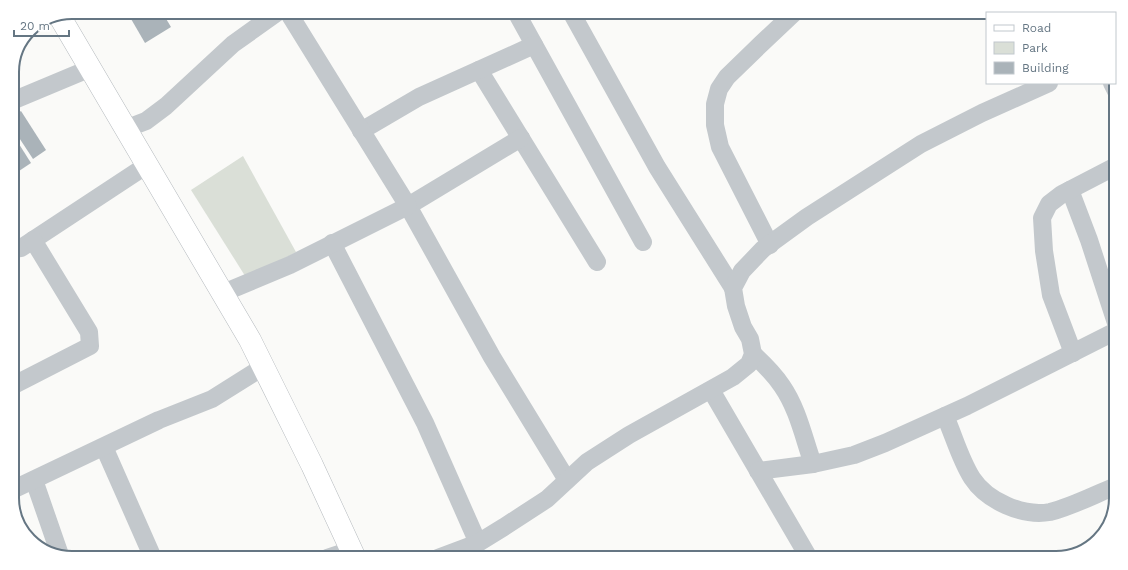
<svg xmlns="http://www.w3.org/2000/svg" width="1128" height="570" font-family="'Work Sans',sans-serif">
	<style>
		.green { fill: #dadfd7 }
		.building { fill: #aab3b9 }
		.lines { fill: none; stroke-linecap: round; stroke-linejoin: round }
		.primary-casing { stroke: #b5babe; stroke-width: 23 }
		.minor { stroke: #c3c8cc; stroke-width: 18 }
		.primary { stroke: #fff; stroke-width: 22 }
		.rim { fill: none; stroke: #657683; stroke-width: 2 }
	</style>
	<rect width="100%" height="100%" fill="#fafaf8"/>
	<polygon class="green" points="243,156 296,252 247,279 191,190"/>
	<g class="building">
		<polygon points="127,12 162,12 171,27 145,43"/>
		<polygon points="21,111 46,150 33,159 12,127 12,117"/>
		<polygon points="12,133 31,163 16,173 12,167"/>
	</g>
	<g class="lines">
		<g class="primary-casing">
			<polyline id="primary" points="60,17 250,340 312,465 355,558"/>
		</g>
		<g class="minor">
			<polyline points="516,12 643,242"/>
			<polyline points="571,12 657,167 733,288"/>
			<polyline points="479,70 597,262"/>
			<polyline points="1112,83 1116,91"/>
			<polyline points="12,101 91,68"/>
			<polyline points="125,129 146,121 166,106 233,44 278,12"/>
			<polyline points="361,131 419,97 534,45"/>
			<polyline points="521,138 408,206 492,357 567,480"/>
			<polyline points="1070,190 1089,240 1116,323"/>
			<polyline points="332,243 425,423 478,543"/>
			<polyline points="770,245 720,147 715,125 715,104 719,89 727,77 761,44 795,12"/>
			<polyline points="12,249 21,248 147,165"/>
			<polyline points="223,293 290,265 408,206 288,12"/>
			<polyline points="1073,353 1051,295 1044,251 1042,218 1049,204 1062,194 1116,166"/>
			<path d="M753,354C764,364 774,374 782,386C798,409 804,439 813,464"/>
			<polyline points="12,386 90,346 89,332 33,240"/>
			<polyline points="711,390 809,558"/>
			<path d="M945,416C954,436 960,459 972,478C987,501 1023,517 1050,512C1071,507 1096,494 1116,486"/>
			<polyline points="104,447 153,558"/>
			<polyline points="758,471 813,464 854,455 885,443 967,406 1116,331"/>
			<polyline points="34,480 60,555"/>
			<polyline points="12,490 159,420 212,399 263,367"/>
			<polyline points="327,558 351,550"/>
			<polyline points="438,558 478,543 504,527 547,499 587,462 629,435 733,377 749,364 753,354 750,339 743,327 736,306 733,288 742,271 763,249 807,217 921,144 982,113 1049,83"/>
		</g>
		<use href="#primary" class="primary"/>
	</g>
	<path d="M0 0H1128V570H0ZM72 19H1056A53 53 0 0 1 1109 72V498A53 53 0 0 1 1056 551H72A53 53 0 0 1 19 498V72A53 53 0 0 1 72 19Z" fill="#fff" fill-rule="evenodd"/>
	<path class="rim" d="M72 19H1056A53 53 0 0 1 1109 72V498A53 53 0 0 1 1056 551H72A53 53 0 0 1 19 498V72A53 53 0 0 1 72 19Z"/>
	<rect x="986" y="12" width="130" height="72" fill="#ffffff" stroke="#c1c8cd"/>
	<rect x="994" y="25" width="20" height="6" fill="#ffffff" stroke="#c1c8cd"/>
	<text x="1022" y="32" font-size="12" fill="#657683">Road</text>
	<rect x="994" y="42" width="20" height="12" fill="#dadfd7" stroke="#c1c8cd"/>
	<text x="1022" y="52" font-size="12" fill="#657683">Park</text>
	<rect x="994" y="62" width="20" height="12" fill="#aab3b9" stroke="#c1c8cd"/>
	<text x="1022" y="72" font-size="12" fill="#657683">Building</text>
	<path d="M14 30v6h55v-6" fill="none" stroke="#657683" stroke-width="2"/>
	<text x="20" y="30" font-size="12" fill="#657683" stroke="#ffffff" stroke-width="3" paint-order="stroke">20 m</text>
</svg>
